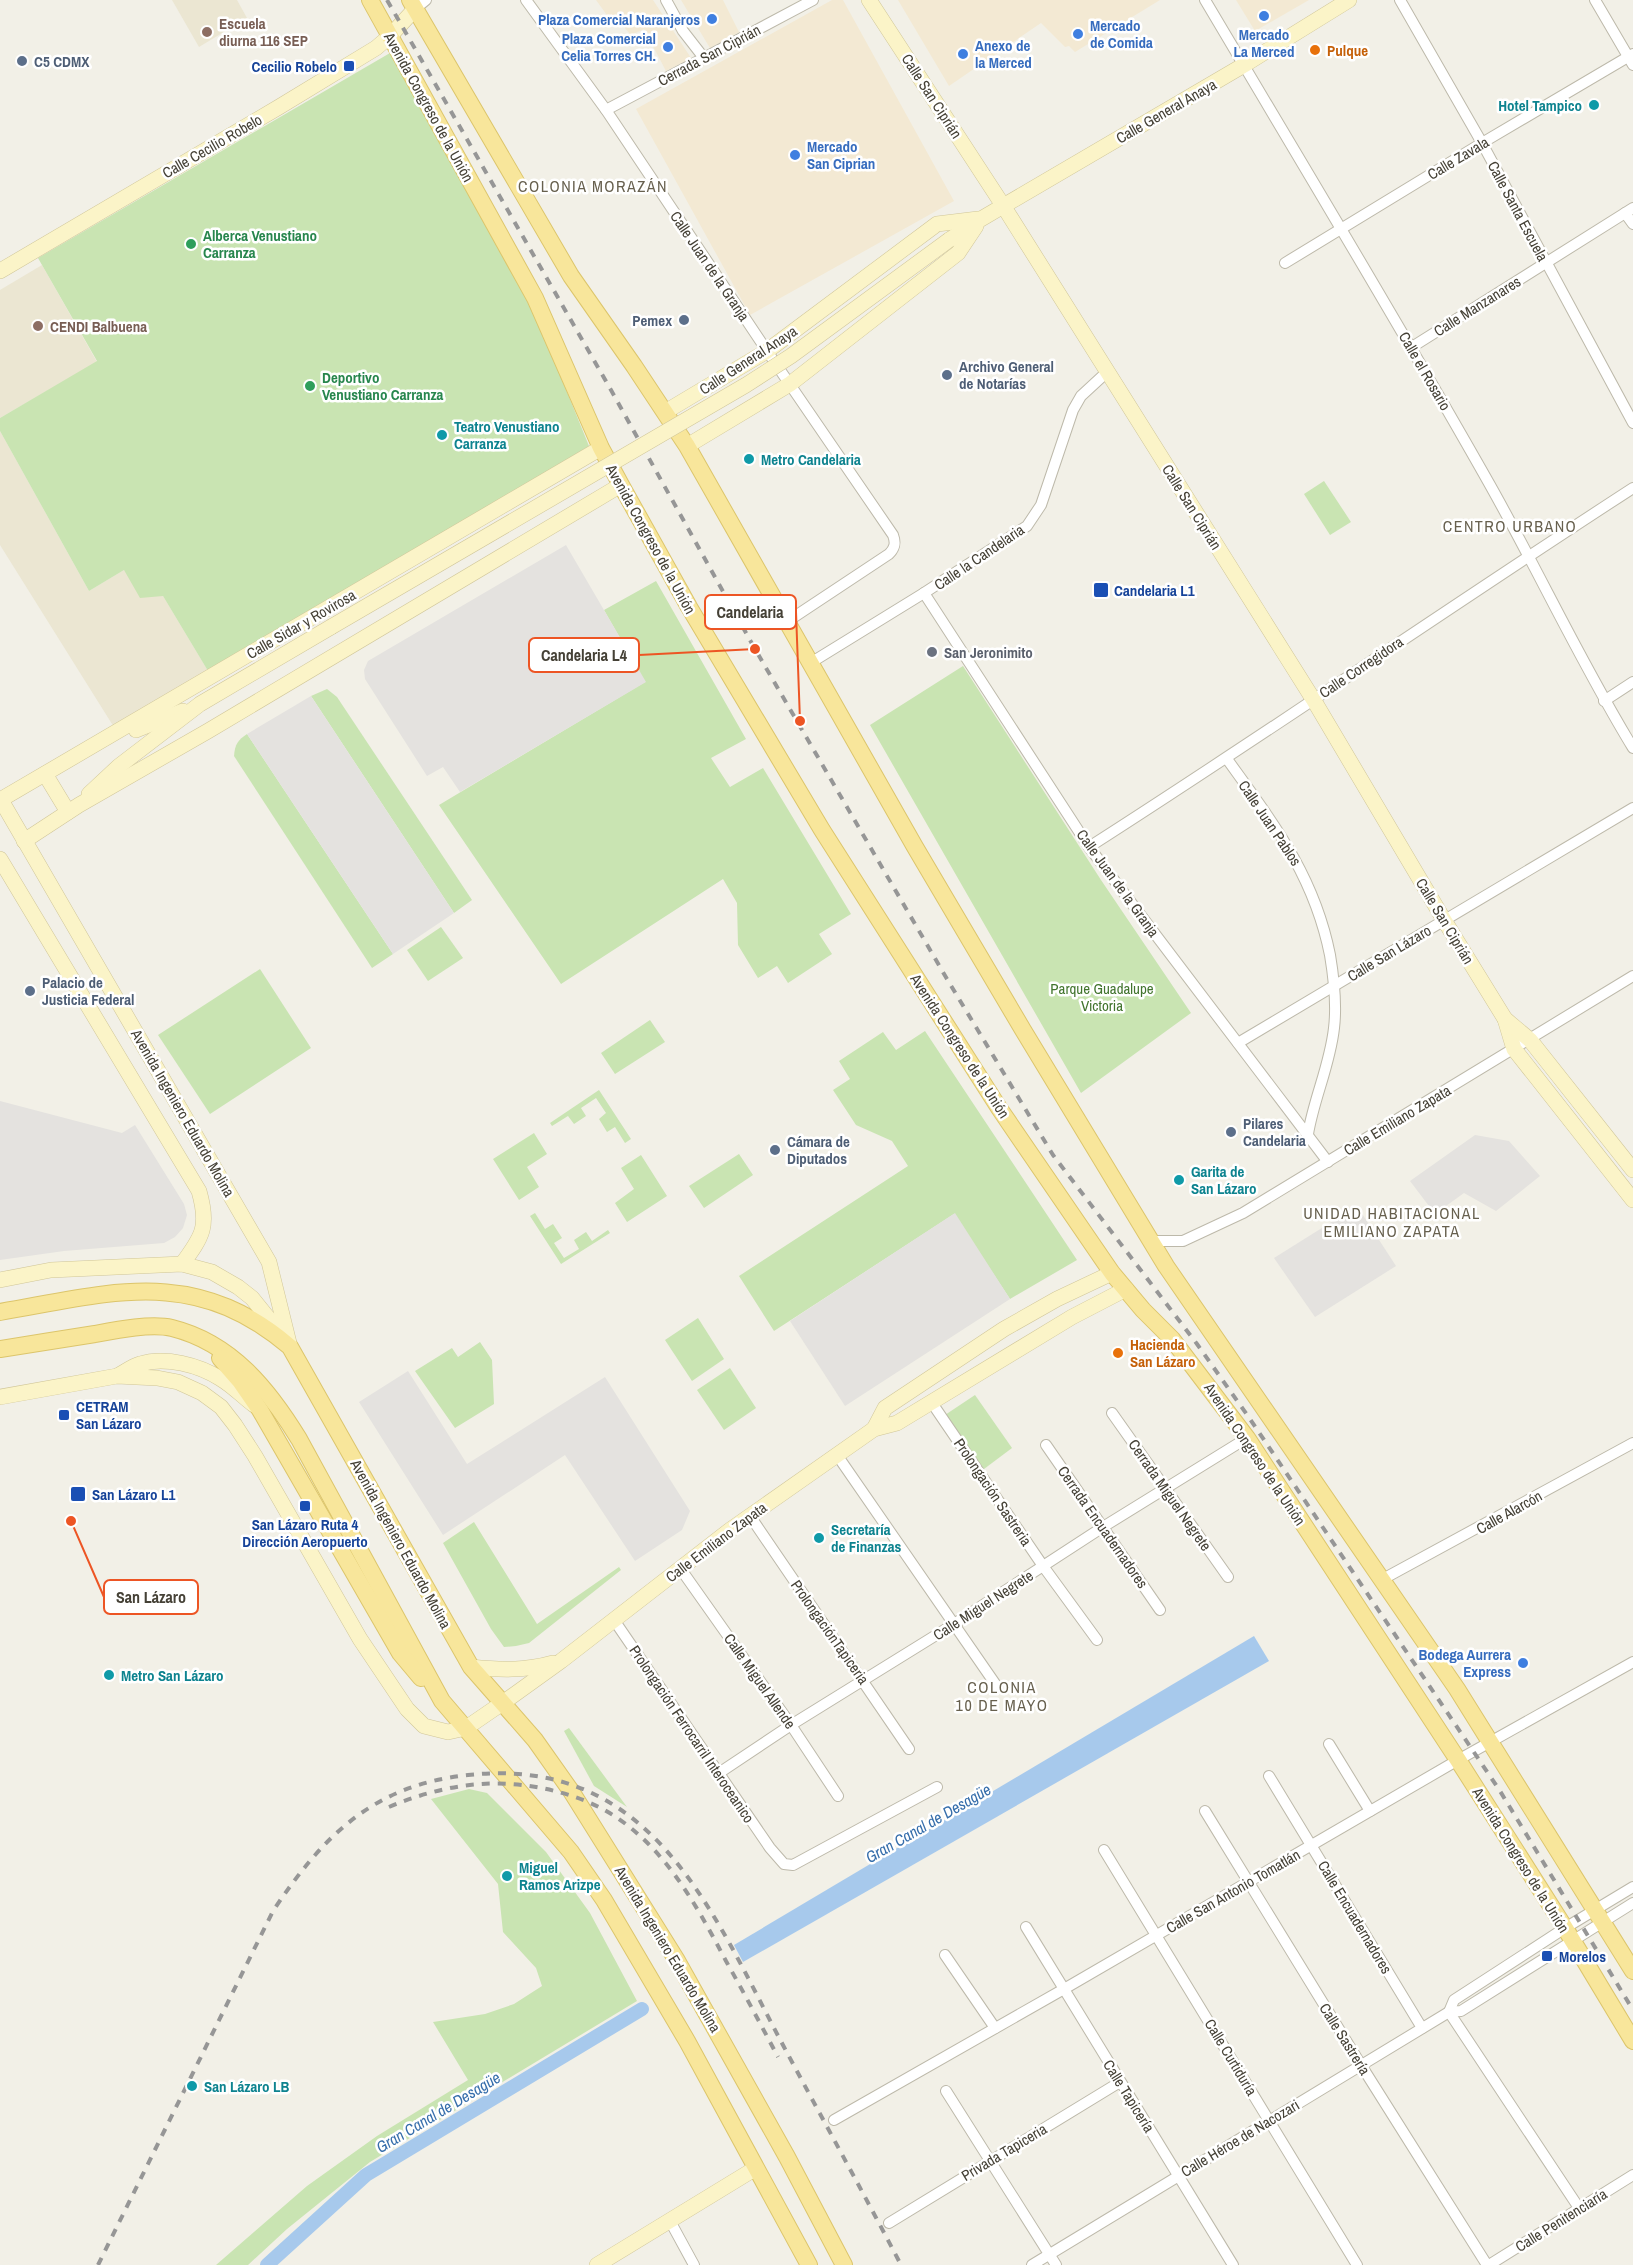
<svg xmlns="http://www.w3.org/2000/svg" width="1633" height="2265" font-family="'Archivo Narrow',sans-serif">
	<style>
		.commercial { fill: #f3e9d3 }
		.education { fill: #ebe6d2 }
		.green { fill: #c9e4b2 }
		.parking { fill: #e4e2df }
		.water { fill: #a7c9ec }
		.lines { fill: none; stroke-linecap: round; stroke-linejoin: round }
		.canal { stroke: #a7c9ec; stroke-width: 14 }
		.street-casing { stroke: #bdb9aa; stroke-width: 12 }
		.secondary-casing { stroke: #d0c699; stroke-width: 16 }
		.primary-casing { stroke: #dcc56b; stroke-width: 18 }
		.street { stroke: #fff; stroke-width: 10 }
		.secondary { stroke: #fbf4c8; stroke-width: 15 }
		.primary { stroke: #f8e69b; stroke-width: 16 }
		.rail { stroke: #969696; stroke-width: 4; stroke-dasharray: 8 8; stroke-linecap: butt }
		.secondary-bridge-casing { stroke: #d0c699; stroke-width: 16; stroke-linecap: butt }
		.secondary-bridge { stroke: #fbf4c8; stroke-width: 15 }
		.shop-dot { fill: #3f7fe0; stroke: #fff; stroke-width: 2 }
		.education-dot { fill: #8d6e63; stroke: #fff; stroke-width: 2 }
		.food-dot { fill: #e8710a; stroke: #fff; stroke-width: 2 }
		.service-dot { fill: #5c6f8a; stroke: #fff; stroke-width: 2 }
		.transit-dot { fill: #1a4fb4; stroke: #fff; stroke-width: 2 }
		.culture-dot { fill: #0f9aa8; stroke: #fff; stroke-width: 2 }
		.leisure-dot { fill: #2e9e5b; stroke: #fff; stroke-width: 2 }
		.worship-dot { fill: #6b7280; stroke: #fff; stroke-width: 2 }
		.labels { text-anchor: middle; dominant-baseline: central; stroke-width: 5; stroke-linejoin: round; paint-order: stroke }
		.shop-label { font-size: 15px; font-weight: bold; fill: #366cbe; stroke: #fff; text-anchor: end }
		.education-label { font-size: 15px; font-weight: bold; fill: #785e54; stroke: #fff; text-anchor: start }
		.food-label { font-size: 15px; font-weight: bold; fill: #c56008; stroke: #fff; text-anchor: start }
		.street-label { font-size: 15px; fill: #454136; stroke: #fff }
		.service-label { font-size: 15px; font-weight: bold; fill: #4e5e75; stroke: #fff; text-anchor: start }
		.transit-label { font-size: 15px; font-weight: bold; fill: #164399; stroke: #fff; text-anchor: start }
		.culture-label { font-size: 15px; font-weight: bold; fill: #0d838f; stroke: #fff; text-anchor: start }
		.leisure-label { font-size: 15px; font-weight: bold; fill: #27864d; stroke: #fff; text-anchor: start }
		.worship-label { font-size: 15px; font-weight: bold; fill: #5b616d; stroke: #fff; text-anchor: start }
		.park-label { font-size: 15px; fill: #41742d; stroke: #fff }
		.neighbourhood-label { font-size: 16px; letter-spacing: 1.5px; fill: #67604e; stroke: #fff }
		.water-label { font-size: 16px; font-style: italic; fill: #366eab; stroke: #fff }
		.leader { fill: none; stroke: #ed5524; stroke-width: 2 }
		.callout-dot { fill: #ed5524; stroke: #fff; stroke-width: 2 }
		.callout { fill: #fff; stroke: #ed5524; stroke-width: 2 }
		.callout-label { font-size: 16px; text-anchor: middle; font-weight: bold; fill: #454136 }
	</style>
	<rect width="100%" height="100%" fill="#f2f0e7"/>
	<g class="commercial">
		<polygon points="596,0 653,0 691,58 666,71 644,29 631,35 618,20 612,22"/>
		<polygon points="681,0 723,0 739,32 710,48"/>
		<polygon points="832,0 843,0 954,201 750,315 636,109"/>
		<polygon points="898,0 1160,0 1075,52 1069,46 1065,47 1041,23 949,86"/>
		<polygon points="1236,0 1309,0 1255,31"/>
	</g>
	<g class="education">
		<polygon points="172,0 237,0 247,18 199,47"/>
		<polygon points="42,265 97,362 0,418 0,290"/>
		<polygon points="0,431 89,591 124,570 163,596 211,676 117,732 0,545"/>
	</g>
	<g class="green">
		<polygon points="390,53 515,264 589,446 211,676 163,596 140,598 124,570 89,591 0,431 0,418 97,361 38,258"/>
		<polygon points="1324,481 1351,522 1330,535 1304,494"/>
		<polygon points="656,581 746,739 711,758 730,787 763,768 851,914 819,934 832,954 788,983 777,966 758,978 738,945 737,903 723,879 561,984 439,805 645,682 604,610"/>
		<polygon points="963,666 1101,880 1191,1013 1081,1093 870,725"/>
		<polygon points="327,689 337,697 472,900 454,913 311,696"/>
		<path d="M247,734L393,954L372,968L234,756C235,744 238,740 247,734Z"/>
		<polygon points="441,927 463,958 428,981 407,950"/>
		<polygon points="260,969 311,1048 210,1114 158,1035"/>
		<polygon points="650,1020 665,1042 615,1074 601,1053"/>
		<polygon points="925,1031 1077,1260 1010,1299 954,1214 774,1331 739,1276 908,1166 892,1141 856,1125 833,1090 850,1079 839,1061 883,1032 896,1050"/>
		<polygon points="599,1090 631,1139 625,1143 615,1127 607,1132 599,1119 606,1113 596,1098 581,1108 586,1116 574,1124 568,1116 552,1126 550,1123"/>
		<polygon points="534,1133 547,1154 527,1167 539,1187 519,1200 493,1159"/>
		<polygon points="739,1154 753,1175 704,1208 689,1186"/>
		<polygon points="641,1155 667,1196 627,1222 615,1203 634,1189 621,1168"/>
		<polygon points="535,1213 545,1229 553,1224 562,1238 554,1243 564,1258 579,1249 574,1240 586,1232 592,1241 608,1230 610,1233 561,1264 530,1216"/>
		<polygon points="698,1318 724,1359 692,1381 665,1340"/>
		<polygon points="480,1342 492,1360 494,1404 455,1428 415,1371 452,1348 458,1357"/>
		<polygon points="730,1368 756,1408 724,1430 697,1390"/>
		<polygon points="975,1395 1012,1448 984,1469 945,1415"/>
		<polygon points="474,1522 537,1624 619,1567 621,1570 529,1643 516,1646 504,1647 491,1629 443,1543"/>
		<polygon points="569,1728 627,1807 594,1786 564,1731"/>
		<polygon points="469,1789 487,1793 546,1852 590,1913 637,2001 370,2162 287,2229 248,2265 216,2265 307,2186 377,2136 468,2080 433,2022 485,2014 514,2004 542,1986 536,1968 503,1932 498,1884 431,1799"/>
	</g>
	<g class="parking">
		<polygon points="566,545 646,682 460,792 443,767 427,776 365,679 364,670 368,661"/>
		<polygon points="311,696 454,913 393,954 247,734"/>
		<polygon points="0,1101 122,1133 135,1125 184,1204 187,1215 183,1228 175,1237 164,1243 64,1251 0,1260"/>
		<polygon points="1475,1135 1509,1141 1540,1176 1496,1211 1464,1193 1435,1214 1410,1181"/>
		<polygon points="1357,1206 1396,1266 1315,1317 1274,1258"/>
		<polygon points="955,1213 1010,1299 845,1406 790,1321"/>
		<polygon points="408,1371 467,1464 605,1377 690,1511 682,1530 635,1561 565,1455 443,1535 359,1402"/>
	</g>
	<polygon class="water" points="1254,1636 1269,1661 743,1962 734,1945"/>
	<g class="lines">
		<polyline class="canal" points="267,2265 366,2175 642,2009"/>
		<g class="street-casing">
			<g id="street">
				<path d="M526,0L606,110L767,351L893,535C896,543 895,548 889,554L788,621"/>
				<polyline points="666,0 683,31 704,58"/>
				<path d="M1205,0C1301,162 1398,322 1490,485C1539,572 1581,663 1633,748"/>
				<polyline points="1400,0 1482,143 1633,423"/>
				<polyline points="1595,0 1633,65"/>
				<polyline points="415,9 426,0"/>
				<polyline points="606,110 813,0"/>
				<polyline points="1625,213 1633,224"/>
				<polyline points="1285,263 1482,143 1633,54"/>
				<polyline points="1412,347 1633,208"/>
				<polyline points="924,593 1089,847 1328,1162"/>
				<polyline points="812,662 924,593 1027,526 1041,505 1073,410 1081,396 1107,372"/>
				<polyline points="1604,701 1633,682"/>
				<path d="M1227,759C1273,823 1314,875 1330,955C1334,979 1337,1003 1334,1028C1330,1065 1314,1098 1308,1134"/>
				<path d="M1089,847C1272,730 1451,606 1633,488"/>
				<polyline points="1238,1043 1633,808"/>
				<polyline points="1152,1241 1183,1241 1243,1213 1633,976"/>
				<polyline points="932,1403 1043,1566 1097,1640"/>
				<polyline points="1112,1413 1228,1577"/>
				<polyline points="1046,1445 1160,1610"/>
				<polyline points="837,1455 996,1685"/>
				<polyline points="750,1516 909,1749"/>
				<polyline points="680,1568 791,1725 838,1796"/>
				<polyline points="1383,1579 1633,1443"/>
				<polyline points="614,1620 770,1848 784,1864 793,1865 937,1787"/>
				<polyline points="1329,1744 1370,1811"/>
				<polyline points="719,1773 791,1725 954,1624 1103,1527 1247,1438"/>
				<polyline points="1269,1776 1422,2028"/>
				<polyline points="1205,1811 1361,2065 1487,2265"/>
				<polyline points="1104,1850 1357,2265"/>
				<polyline points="1026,1927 1233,2265"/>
				<polyline points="945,1955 995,2028"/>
				<polyline points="1449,2012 1579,2208"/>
				<polyline points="1449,2012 1454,2000 1565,1928 1633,1887"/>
				<polyline points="946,2091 1056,2265"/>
				<polyline points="834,2120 1064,1989 1458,1760 1633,1662"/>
				<polyline points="670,2221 694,2265"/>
				<polyline points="889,2223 1120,2082"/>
				<polyline points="1032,2265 1449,2012 1461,2011 1633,1903"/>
				<polyline points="1489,2265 1633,2175"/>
			</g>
		</g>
		<g class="secondary-casing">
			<g id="secondary">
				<polyline points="869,0 1004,207 1313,699 1444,920 1505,1019 1514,1049 1633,1200"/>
				<polyline points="949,240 981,219 1244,65 1349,0"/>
				<polyline points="0,271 279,107 376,48 390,36 415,9"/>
				<polyline points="665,412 767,351 937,224 978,219"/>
				<polyline points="687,446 790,384 958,253 976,226"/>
				<polyline points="136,730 183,711"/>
				<polyline points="45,774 68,812"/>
				<polyline points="89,794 119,766 200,704 331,627"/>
				<polyline points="0,800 601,448"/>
				<polyline points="1,800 269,1262 290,1347"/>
				<polyline points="24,841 79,805 208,731 621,485"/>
				<path d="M0,859L199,1191C209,1226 203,1236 182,1264"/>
				<polyline points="1505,1019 1530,1040 1633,1170"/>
				<polyline points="0,1280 51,1270 182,1264 212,1272 238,1287 252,1298 285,1339"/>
				<path d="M119,1375C126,1371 133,1366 140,1364C165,1356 199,1365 221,1379C233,1386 243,1397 254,1405"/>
				<polyline points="0,1397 117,1376 157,1378 178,1382 202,1393 221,1407 235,1425 255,1456 360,1639 407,1709 424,1726 448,1732 466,1728 504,1702 561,1661 730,1530 874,1429 897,1423 1072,1317 1126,1289"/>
				<polyline points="874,1429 885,1408 1004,1329 1057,1299 1112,1273"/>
				<path d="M471,1667C499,1670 525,1671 553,1663"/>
				<polyline points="597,2265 756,2168"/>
			</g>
		</g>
		<g class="primary-casing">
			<g id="primary">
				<polyline points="370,0 535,298 601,448 621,485 689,607 822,830 999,1108 1112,1273 1143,1310 1172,1339 1247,1438 1458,1760 1565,1928 1633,2041"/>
				<polyline points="410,0 571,276 634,366 687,446 915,847 1023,1030 1166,1266 1457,1689 1633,1971"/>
				<path d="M0,1312C111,1293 194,1265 290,1347L471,1667L535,1740L571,1791L676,1959L787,2157L844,2265"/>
				<path d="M0,1349C32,1344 63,1339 95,1334C116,1330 151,1323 172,1328C232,1343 269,1390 299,1439L442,1701L571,1852L604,1900L687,2041L809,2265"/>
				<polyline points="220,1358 240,1381 260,1410 400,1653 421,1678"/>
			</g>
		</g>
		<use href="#street" class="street"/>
		<use href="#secondary" class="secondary"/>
		<use href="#primary" class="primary"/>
		<g class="rail">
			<polyline points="387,0 611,390 755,649 947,979 1053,1155 1197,1344 1250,1419 1500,1791 1633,2010"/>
			<path d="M389,1807C437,1787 485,1778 536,1787C564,1792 592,1801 616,1817C668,1852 698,1908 726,1961C744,1993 761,2025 778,2057"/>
			<path d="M98,2265L273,1911C323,1836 373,1785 468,1775C653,1755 712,1912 784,2047C823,2120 863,2192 901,2265"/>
		</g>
		<g class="secondary-bridge-casing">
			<polyline id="secondary-bridge" points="331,627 746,385 791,356 949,240"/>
		</g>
		<use href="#secondary-bridge" class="secondary-bridge"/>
	</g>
	<g class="shop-dot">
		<circle cx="1264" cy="16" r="6"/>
		<circle cx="712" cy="19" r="6"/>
		<circle cx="1078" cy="34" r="6"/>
		<circle cx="668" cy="47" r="6"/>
		<circle cx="963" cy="54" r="6"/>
		<circle cx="795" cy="155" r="6"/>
		<circle cx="1523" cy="1663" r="6"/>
	</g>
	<g class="education-dot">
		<circle cx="207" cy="32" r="6"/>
		<circle cx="38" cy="326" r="6"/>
	</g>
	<g class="food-dot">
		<circle cx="1315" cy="50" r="6"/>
		<circle cx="1118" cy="1353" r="6"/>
	</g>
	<g class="service-dot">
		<circle cx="22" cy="61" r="6"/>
		<circle cx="684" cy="320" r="6"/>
		<circle cx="947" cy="375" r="6"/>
		<circle cx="30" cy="991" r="6"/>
		<circle cx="1231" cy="1132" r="6"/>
		<circle cx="775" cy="1150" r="6"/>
	</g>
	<g class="transit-dot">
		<rect x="343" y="60" width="12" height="12" rx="3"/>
		<rect x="1093" y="582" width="16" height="16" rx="3"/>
		<rect x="58" y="1409" width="12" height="12" rx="3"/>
		<rect x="70" y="1486" width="16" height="16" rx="3"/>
		<rect x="299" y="1500" width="12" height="12" rx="3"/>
		<rect x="1541" y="1950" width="12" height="12" rx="3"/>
	</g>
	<g class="culture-dot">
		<circle cx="1594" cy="105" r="6"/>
		<circle cx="442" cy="435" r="6"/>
		<circle cx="749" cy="459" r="6"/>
		<circle cx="1179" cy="1180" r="6"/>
		<circle cx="819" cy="1538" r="6"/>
		<circle cx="109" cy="1675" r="6"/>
		<circle cx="507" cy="1876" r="6"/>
		<circle cx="192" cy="2086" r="6"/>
	</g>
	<g class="leisure-dot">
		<circle cx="191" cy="244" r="6"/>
		<circle cx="310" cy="386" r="6"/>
	</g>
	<circle class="worship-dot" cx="932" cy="652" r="6"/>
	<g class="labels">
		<g class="shop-label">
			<text x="700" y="19">Plaza Comercial Naranjeros</text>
			<text x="1090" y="25" text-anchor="start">Mercado<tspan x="1090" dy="17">de Comida</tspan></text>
			<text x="1264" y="34" text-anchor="middle">Mercado<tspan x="1264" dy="17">La Merced</tspan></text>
			<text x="656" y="38">Plaza Comercial<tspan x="656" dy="17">Celia Torres CH.</tspan></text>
			<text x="975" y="45" text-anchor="start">Anexo de<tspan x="975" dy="17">la Merced</tspan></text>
			<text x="807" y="146" text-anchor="start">Mercado<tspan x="807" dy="17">San Ciprian</tspan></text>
			<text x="1511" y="1654">Bodega Aurrera<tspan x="1511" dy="17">Express</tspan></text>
		</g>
		<g class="education-label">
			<text x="219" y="23">Escuela<tspan x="219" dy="17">diurna 116 SEP</tspan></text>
			<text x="50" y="326">CENDI Balbuena</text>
		</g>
		<g class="food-label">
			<text x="1327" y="50">Pulque</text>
			<text x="1130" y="1344">Hacienda<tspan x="1130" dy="17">San Lázaro</tspan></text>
		</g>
		<g class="street-label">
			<text transform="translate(709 55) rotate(-28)">Cerrada San Ciprián</text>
			<text transform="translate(932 96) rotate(57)">Calle San Ciprián</text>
			<text transform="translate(429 107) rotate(61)">Avenida Congreso de la Unión</text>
			<text transform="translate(1166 111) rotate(-30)">Calle General Anaya</text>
			<text transform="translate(212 146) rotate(-30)">Calle Cecilio Robelo</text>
			<text transform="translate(1458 158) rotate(-31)">Calle Zavala</text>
			<text transform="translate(1518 211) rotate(62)">Calle Santa Escuela</text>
			<text transform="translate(710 266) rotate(56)">Calle Juan de la Granja</text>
			<text transform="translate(1477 306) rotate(-32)">Calle Manzanares</text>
			<text transform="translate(748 360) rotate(-33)">Calle General Anaya</text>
			<text transform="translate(1425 371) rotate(60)">Calle el Rosario</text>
			<text transform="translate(1192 507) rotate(58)">Calle San Ciprián</text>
			<text transform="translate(651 539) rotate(61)">Avenida Congreso de la Unión</text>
			<text transform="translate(979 557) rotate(-34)">Calle la Candelaria</text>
			<text transform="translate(301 624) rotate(-30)">Calle Sidar y Rovirosa</text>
			<text transform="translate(1361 667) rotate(-34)">Calle Corregidora</text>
			<text transform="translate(1270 823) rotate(56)">Calle Juan Pablos</text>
			<text transform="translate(1118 883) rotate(54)">Calle Juan de la Granja</text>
			<text transform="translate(1445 921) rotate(59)">Calle San Ciprián</text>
			<text transform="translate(1389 953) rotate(-31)">Calle San Lázaro</text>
			<text transform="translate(960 1046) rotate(57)">Avenida Congreso de la Unión</text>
			<text transform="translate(183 1113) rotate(60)">Avenida Ingeniero Eduardo Molina</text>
			<text transform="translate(1397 1120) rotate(-31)">Calle Emiliano Zapata</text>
			<text transform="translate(1255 1454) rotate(56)">Avenida Congreso de la Unión</text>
			<text transform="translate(993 1492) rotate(56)">Prolongación Sastreria</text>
			<text transform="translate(1170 1495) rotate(55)">Cerrada Miguel Negrete</text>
			<text transform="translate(1509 1512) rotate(-29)">Calle Alarcón</text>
			<text transform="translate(1103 1527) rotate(55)">Cerrada Encuadernadores</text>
			<text transform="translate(716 1542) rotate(-37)">Calle Emiliano Zapata</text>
			<text transform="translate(401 1544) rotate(61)">Avenida Ingeniero Eduardo Molina</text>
			<text transform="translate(983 1605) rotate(-33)">Calle Miguel Negrete</text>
			<text transform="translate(830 1632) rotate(55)">ProlongaciónTapiceria</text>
			<text transform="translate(760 1681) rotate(55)">Calle Miguel Allende</text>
			<text transform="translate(692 1734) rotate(56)">Prolongación Ferrocarril Interoceanico</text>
			<text transform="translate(1521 1860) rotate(58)">Avenida Congreso de la Unión</text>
			<text transform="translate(1233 1891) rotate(-30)">Calle San Antonio Tomatlán</text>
			<text transform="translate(1355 1917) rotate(59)">Calle Encuadernadores</text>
			<text transform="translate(668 1949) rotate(59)">Avenida Ingeniero Eduardo Molina</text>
			<text transform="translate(1345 2039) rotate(58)">Calle Sastrería</text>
			<text transform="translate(1231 2057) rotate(59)">Calle Curtiduría</text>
			<text transform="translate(1129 2096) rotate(58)">Calle Tapicería</text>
			<text transform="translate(1240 2138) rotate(-31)">Calle Héroe de Nacozari</text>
			<text transform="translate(1004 2152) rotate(-31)">Privada Tapiceria</text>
			<text transform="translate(1561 2220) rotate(-32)">Calle Penitenciaría</text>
		</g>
		<g class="service-label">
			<text x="34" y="61">C5 CDMX</text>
			<text x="672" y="320" text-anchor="end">Pemex</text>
			<text x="959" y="366">Archivo General<tspan x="959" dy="17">de Notarías</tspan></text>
			<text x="42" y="982">Palacio de<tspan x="42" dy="17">Justicia Federal</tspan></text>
			<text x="1243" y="1123">Pilares<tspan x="1243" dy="17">Candelaria</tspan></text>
			<text x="787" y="1141">Cámara de<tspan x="787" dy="17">Diputados</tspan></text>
		</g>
		<g class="transit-label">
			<text x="337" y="66" text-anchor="end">Cecilio Robelo</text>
			<text x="1114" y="590">Candelaria L1</text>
			<text x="76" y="1406">CETRAM<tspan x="76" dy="17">San Lázaro</tspan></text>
			<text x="92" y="1494">San Lázaro L1</text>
			<text x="305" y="1524" text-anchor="middle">San Lázaro Ruta 4<tspan x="305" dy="17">Dirección Aeropuerto</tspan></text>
			<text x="1559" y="1956">Morelos</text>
		</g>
		<g class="culture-label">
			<text x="1582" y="105" text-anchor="end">Hotel Tampico</text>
			<text x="454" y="426">Teatro Venustiano<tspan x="454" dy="17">Carranza</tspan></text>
			<text x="761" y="459">Metro Candelaria</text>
			<text x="1191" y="1171">Garita de<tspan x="1191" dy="17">San Lázaro</tspan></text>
			<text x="831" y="1529">Secretaría<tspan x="831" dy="17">de Finanzas</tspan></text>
			<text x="121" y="1675">Metro San Lázaro</text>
			<text x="519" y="1867">Miguel<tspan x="519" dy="17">Ramos Arizpe</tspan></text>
			<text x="204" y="2086">San Lázaro LB</text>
		</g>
		<g class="leisure-label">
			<text x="203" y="235">Alberca Venustiano<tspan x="203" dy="17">Carranza</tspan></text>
			<text x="322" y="377">Deportivo<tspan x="322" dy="17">Venustiano Carranza</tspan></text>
		</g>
		<g class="worship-label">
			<text x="944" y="652">San Jeronimito</text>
		</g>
		<g class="park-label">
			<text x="1102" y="988">Parque Guadalupe<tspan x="1102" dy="17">Victoria</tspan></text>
		</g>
		<g class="neighbourhood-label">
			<text x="593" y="186">COLONIA MORAZÁN</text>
			<text x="1510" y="526">CENTRO URBANO</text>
			<text x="1392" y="1213">UNIDAD HABITACIONAL<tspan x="1392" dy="18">EMILIANO ZAPATA</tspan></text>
			<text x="1002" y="1687">COLONIA<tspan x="1002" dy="18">10 DE MAYO</tspan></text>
		</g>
		<g class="water-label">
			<text transform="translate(928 1823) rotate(-30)">Gran Canal de Desagüe</text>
			<text transform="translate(438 2112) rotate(-31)">Gran Canal de Desagüe</text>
		</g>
	</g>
	<path class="leader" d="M800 721L796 612M755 649L639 655M71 1521L104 1597"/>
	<g class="callout-dot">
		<circle cx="800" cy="721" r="6"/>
		<circle cx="755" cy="649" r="6"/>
		<circle cx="71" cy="1521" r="6"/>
	</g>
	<g class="callout">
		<rect x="705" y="595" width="91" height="34" rx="6"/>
		<rect x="529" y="638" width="110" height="34" rx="6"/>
		<rect x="104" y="1580" width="94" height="34" rx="6"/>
	</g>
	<g class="callout-label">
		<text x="750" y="618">Candelaria</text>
		<text x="584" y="661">Candelaria L4</text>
		<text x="151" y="1603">San Lázaro</text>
	</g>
</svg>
